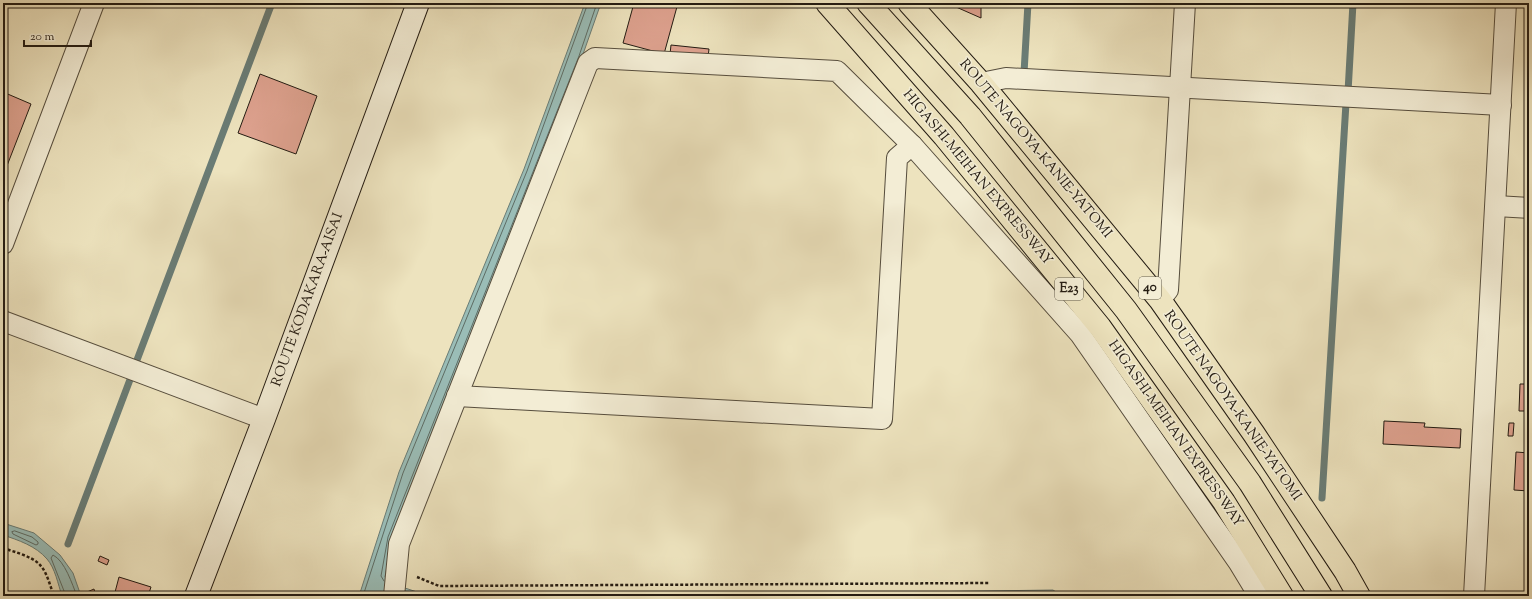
<svg xmlns="http://www.w3.org/2000/svg" width="1532" height="599" font-family="'Sorts Mill Goudy',serif">
	<style>
		.water { fill: #9abdb7; stroke: #6a7c75 }
		.lines { fill: none; stroke-linecap: round; stroke-linejoin: round }
		.shore { stroke: #5e6c64; stroke-width: 1 }
		.stream { stroke: #6a7c75; stroke-width: 7 }
		.building { fill: #dda18e; stroke: #231b12 }
		.minor-casing { stroke: #564d3d; stroke-width: 22 }
		.secondary-casing { stroke: #231b12; stroke-width: 24 }
		.primary-casing { stroke: #231b12; stroke-width: 24 }
		.motorway-casing { stroke: #231b12; stroke-width: 24 }
		.path { stroke: #231b12; stroke-width: 2.5; stroke-dasharray: 3 2; stroke-linecap: butt }
		.minor { stroke: #f3edd5; stroke-width: 20 }
		.secondary { stroke: #f3edd5; stroke-width: 22 }
		.primary { stroke: #ede3be; stroke-width: 22 }
		.motorway { stroke: #ede3be; stroke-width: 22 }
		.labels { text-anchor: middle; dominant-baseline: central; stroke-width: 3; stroke-linejoin: round; paint-order: stroke }
		.shield { fill: #f3edd5; stroke: #615a4c; stroke-width: 1 }
		.shield-label { font-size: 13px; font-weight: bold; fill: #231b12 }
		.street-label { font-size: 14px; fill: #231b12; stroke: #f3edd5 }
	</style>
	<rect width="100%" height="100%" fill="#ede3be"/>
	<filter id="stains"><feTurbulence type="fractalNoise" baseFrequency=".005" numOctaves="4"/><feColorMatrix values="0 0 0 0 .2 0 0 0 0 .09 0 0 0 0 .02 0 0 0 .5 -.17"/></filter>
	<radialGradient id="worn" r=".72"><stop offset=".6" stop-color="#630" stop-opacity="0"/><stop offset="1" stop-color="#630" stop-opacity=".3"/></radialGradient>
	<g class="water">
		<polygon points="585,3 601,3 582,57 392,539 385,577 405,588 429,596 359,596 399,472 524,169"/>
		<path d="M3,523L34,533L60,555L73,573L81,596H62C58,584 55,568 47,559C36,546 18,540 3,535Z"/>
		<polygon points="1053,590 1062,596 655,596 710,595"/>
	</g>
	<g class="lines">
		<g class="shore">
			<polygon points="15,531 32,537 38,542 38,544 36,545 13,534 12,532"/>
			<polyline points="384,581 381,576 388,537 579,56 597,3"/>
			<path d="M66,596L51,558L53,555C65,561 72,584 77,596"/>
			<polyline points="363,596 403,473 527,171 588,3"/>
			<polyline points="932,596 1052,594 1055,596"/>
		</g>
		<g class="stream">
			<polyline points="1024,73 1028,3"/>
			<polyline points="1348,92 1353,3"/>
			<polyline points="137,360 272,3"/>
			<polyline points="1322,498 1346,103"/>
			<polyline points="68,544 131,377"/>
		</g>
	</g>
	<g class="building">
		<polygon points="634,3 678,3 664,54 623,43"/>
		<polygon points="947,3 981,3 981,18"/>
		<polygon points="671,45 709,49 708,57 670,54"/>
		<polygon points="260,74 317,96 296,154 238,133"/>
		<polygon points="3,92 31,104 3,176"/>
		<polygon points="1520,384 1529,384 1529,411 1519,411"/>
		<polygon points="1384,421 1425,423 1424,427 1461,429 1460,448 1383,444"/>
		<polygon points="1509,423 1514,423 1513,436 1508,436"/>
		<polygon points="1516,452 1529,453 1529,491 1514,490"/>
		<polygon points="100,556 109,560 107,565 98,561"/>
		<polygon points="119,577 151,587 148,596 114,596"/>
		<polygon points="94,589 96,596 89,596 87,592"/>
	</g>
	<g class="lines">
		<g class="minor-casing">
			<g id="minor">
				<polyline points="981,83 1006,78 1501,105"/>
				<polyline points="1496,206 1529,208"/>
				<polyline points="3,244 94,3"/>
				<polyline points="1160,300 1168,290 1185,3"/>
				<polyline points="3,321 264,419"/>
				<polyline points="457,396 882,419 897,158 912,145"/>
				<polyline points="394,596 399,544 588,63 595,58 837,71 912,145 1080,334 1239,563 1259,596"/>
				<polyline points="1474,596 1506,3"/>
			</g>
		</g>
		<g class="secondary-casing">
			<polyline id="secondary" points="196,596 264,419 418,3"/>
		</g>
		<g class="primary-casing">
			<polyline id="primary" points="909,3 981,83 1160,300 1254,434 1345,571 1359,596"/>
		</g>
		<g class="motorway-casing">
			<g id="motorway">
				<polyline points="827,3 944,136 1100,327 1224,502 1282,596"/>
				<polyline points="868,3 970,116 1126,310 1250,483 1321,596"/>
			</g>
		</g>
		<g class="path">
			<path d="M3,548C14,552 32,556 40,565C47,572 50,586 54,596"/>
			<polyline points="417,577 439,586 989,583"/>
		</g>
		<use href="#minor" class="minor"/>
		<use href="#secondary" class="secondary"/>
		<use href="#primary" class="primary"/>
		<use href="#motorway" class="motorway"/>
	</g>
	<g class="labels">
		<g class="shield">
			<rect x="1139" y="277" width="22" height="22" rx="3"/>
			<rect x="1055" y="278" width="28" height="22" rx="3"/>
		</g>
		<g class="shield-label">
			<text x="1150" y="288">40</text>
			<text x="1069" y="289">E23</text>
		</g>
		<g class="street-label">
			<text transform="translate(1035 149) rotate(50)">ROUTE NAGOYA-KANIE-YATOMI</text>
			<text transform="translate(977 178) rotate(50)">HIGASHI-MEIHAN EXPRESSWAY</text>
			<text transform="translate(308 300) rotate(-70)">ROUTE KODAKARA-AISAI</text>
			<text transform="translate(1232 406) rotate(55)">ROUTE NAGOYA-KANIE-YATOMI</text>
			<text transform="translate(1175 434) rotate(55)">HIGASHI-MEIHAN EXPRESSWAY</text>
		</g>
	</g>
	<rect width="1532" height="599" fill="none" stroke="#ede3be" stroke-width="16"/>
	<rect x="4" y="4" width="1524" height="591" fill="none" stroke="#231b12" stroke-width="2"/>
	<rect x="8" y="8" width="1516" height="583" fill="none" stroke="#231b12"/>
	<path d="M24 40v6h67v-6" fill="none" stroke="#231b12" stroke-width="2"/>
	<text x="30" y="40" font-size="12" fill="#231b12" stroke="#f3edd5" stroke-width="3" paint-order="stroke">20 m</text>
	<rect width="100%" height="100%" filter="url(#stains)"/>
	<rect width="100%" height="100%" fill="url(#worn)"/>
</svg>
